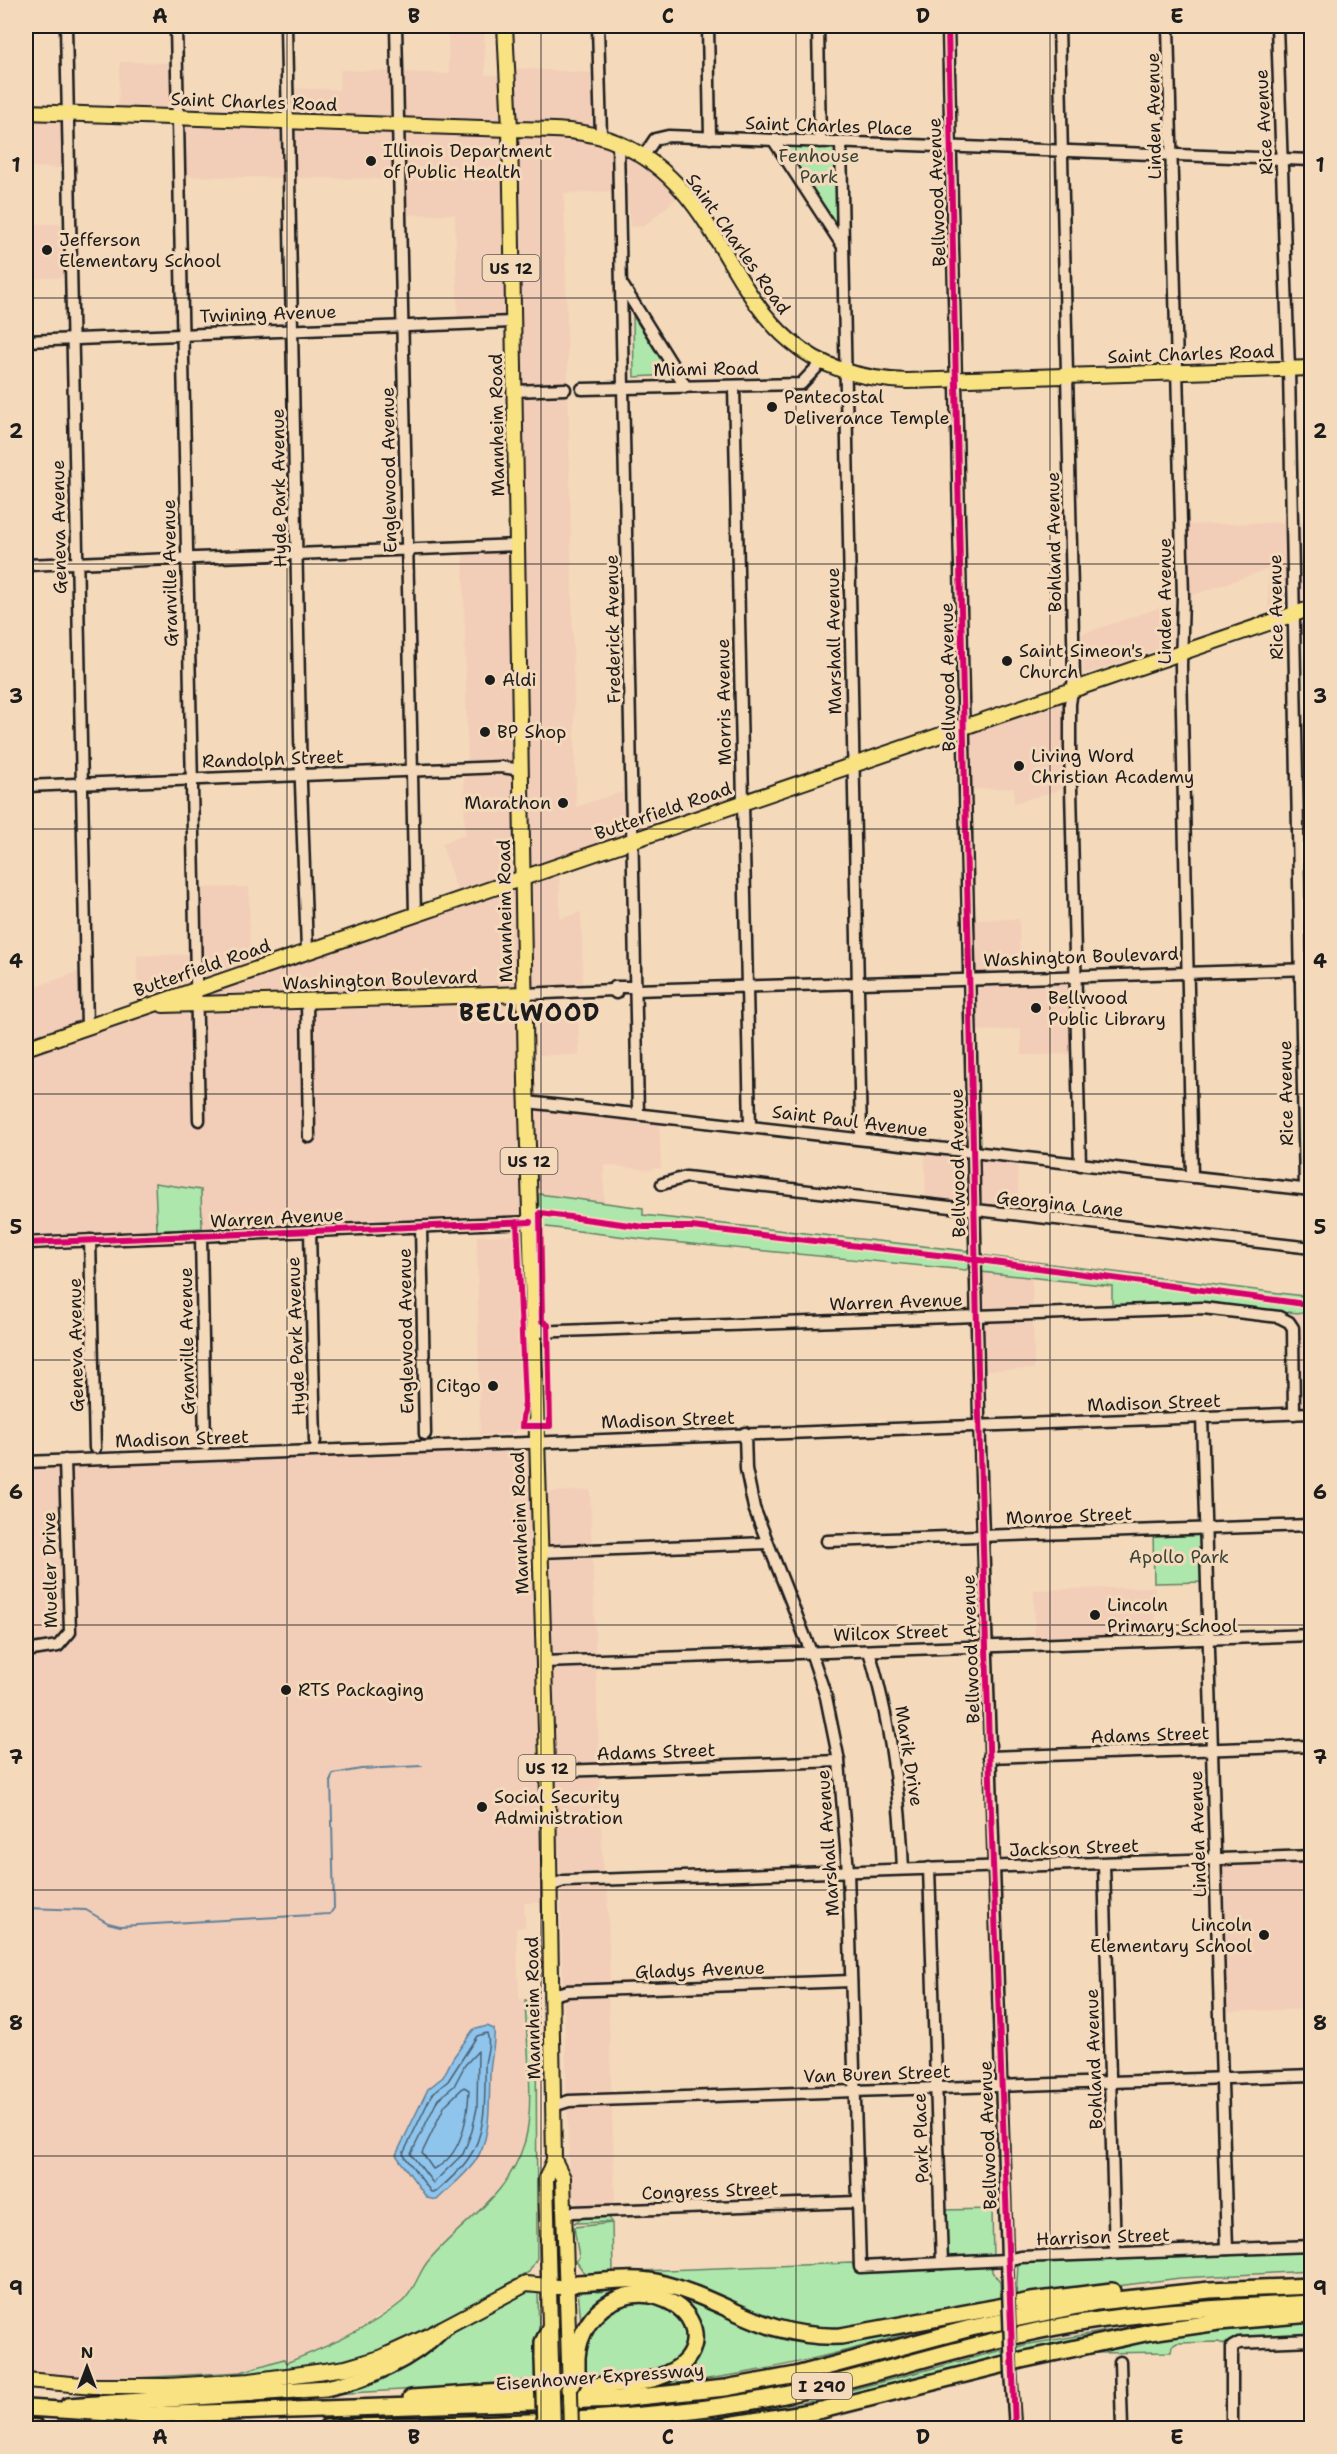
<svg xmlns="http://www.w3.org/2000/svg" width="1337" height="2454" font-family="'Shantell Sans',sans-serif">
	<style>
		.built { fill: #f2cdb7 }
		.green { fill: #ade7ab; stroke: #648264; stroke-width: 1.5 }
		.water { fill: #8fc4ec; stroke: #618199; stroke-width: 1.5 }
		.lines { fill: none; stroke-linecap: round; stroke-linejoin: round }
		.shore { stroke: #4a5f6f; stroke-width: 1.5 }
		.stream { stroke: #618199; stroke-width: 2 }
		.minor-casing { stroke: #1c1c1c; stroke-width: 15 }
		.major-casing { stroke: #1c1c1c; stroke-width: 18 }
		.highway-casing { stroke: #1c1c1c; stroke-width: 20 }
		.minor { stroke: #f4d9bb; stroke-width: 10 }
		.major { stroke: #f8e281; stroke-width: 14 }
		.highway { stroke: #f8e281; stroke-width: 15 }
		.minor-bridge-casing { stroke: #1c1c1c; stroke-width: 15; stroke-linecap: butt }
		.major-bridge-casing { stroke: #1c1c1c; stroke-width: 18; stroke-linecap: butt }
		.highway-bridge-casing { stroke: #1c1c1c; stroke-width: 20; stroke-linecap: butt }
		.minor-bridge { stroke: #f4d9bb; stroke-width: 10 }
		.major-bridge { stroke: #f8e281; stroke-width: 14 }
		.highway-bridge { stroke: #f8e281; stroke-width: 15 }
		.cycleway-casing { stroke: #f4d9bb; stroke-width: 10 }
		.cycleway { stroke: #d6006c; stroke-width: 6 }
		.grid { fill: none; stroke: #1c1c1c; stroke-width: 1.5; stroke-opacity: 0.55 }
		.poi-dot { fill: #1c1c1c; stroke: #f4d9bb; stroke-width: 2 }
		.labels { text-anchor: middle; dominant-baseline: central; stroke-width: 6; stroke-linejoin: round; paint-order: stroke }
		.shield { fill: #f4d9bb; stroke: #5d554c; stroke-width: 1.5 }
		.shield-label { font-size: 16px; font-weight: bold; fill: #1c1c1c }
		.street-label { font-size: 18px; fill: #1c1c1c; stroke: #f4d9bb }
		.poi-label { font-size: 18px; fill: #1c1c1c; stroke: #f4d9bb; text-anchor: start }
		.park-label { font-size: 18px; fill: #394539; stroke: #f4d9bb }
		.district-label { font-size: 24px; font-weight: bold; letter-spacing: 1.5px; fill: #1c1c1c; stroke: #f4d9bb }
		.neatline { fill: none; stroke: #1c1c1c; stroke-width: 2 }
		.grid-label { font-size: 20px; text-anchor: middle; font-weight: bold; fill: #1c1c1c }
	</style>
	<rect width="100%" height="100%" fill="#f4d9bb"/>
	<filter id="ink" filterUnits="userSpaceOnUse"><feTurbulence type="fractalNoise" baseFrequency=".0167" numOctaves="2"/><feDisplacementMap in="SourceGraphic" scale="12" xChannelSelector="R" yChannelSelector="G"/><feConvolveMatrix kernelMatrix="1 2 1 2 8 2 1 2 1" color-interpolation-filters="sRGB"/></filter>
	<g filter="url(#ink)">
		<g class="built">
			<polygon points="448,26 484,26 485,75 507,76 508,127 291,120 290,88 339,90 341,70 449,74"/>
			<polygon points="120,62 177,63 179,116 118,114"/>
			<polygon points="511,68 591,73 597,76 599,134 513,127"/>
			<polygon points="26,114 65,115 66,168 26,167"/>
			<polygon points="179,119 508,130 511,323 458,326 455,214 399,215 398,179 180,176"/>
			<polygon points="512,130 544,131 617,144 619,191 564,193 568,388 515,389"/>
			<polygon points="619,145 677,187 675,199 644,226 631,227"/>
			<polygon points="26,224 67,224 69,277 26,279"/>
			<polygon points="568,391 576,807 632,789 633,839 524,877 515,392"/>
			<polygon points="1311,522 1311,607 1269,622 1268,569 1184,598 1180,525"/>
			<polygon points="517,549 519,765 468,767 463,550"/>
			<polygon points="1171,604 1172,645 1084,674 1082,634"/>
			<polygon points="1073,692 1072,786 1014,803 1014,788 967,789 965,728"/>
			<polygon points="520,767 521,877 459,897 442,844 465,835 464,769"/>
			<polygon points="559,867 560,919 581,912 583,990 526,992 524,879"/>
			<polygon points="521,880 523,992 198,1003 198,990"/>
			<polygon points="249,887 250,968 138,1006 137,956 194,954 192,888"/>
			<polygon points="1019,919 1020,976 971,977 970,920"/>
			<polygon points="84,970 85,1023 32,1041 26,1024 26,990"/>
			<polygon points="1076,977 1079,1054 1022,1055 1021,1029 972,1031 970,980"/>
			<polygon points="523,995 528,1221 202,1234 201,1188 156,1182 157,1236 26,1241 26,1047 149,1007"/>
			<polygon points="578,1008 579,1055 539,1055 538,1017 541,1012 544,1009"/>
			<polygon points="528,1106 659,1120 661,1168 653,1168 651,1170 604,1165 604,1202 531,1193"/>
			<polygon points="925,1150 1017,1159 1019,1214 926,1203"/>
			<polygon points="514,1235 519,1236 523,1419 520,1426 512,1433 480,1435 477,1236"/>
			<polygon points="981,1272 1032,1278 1034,1369 981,1370"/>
			<polygon points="1287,1312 1311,1314 1311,1406 1296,1407"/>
			<polygon points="531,1445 546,1902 524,1903 525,1927 516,1928 519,1999 525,2000 528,2110 526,2138 507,2181 498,2194 446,2242 419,2273 404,2300 332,2345 285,2363 284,2359 241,2372 137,2378 136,2382 26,2376 26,1466"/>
			<polygon points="590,1490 603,1881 607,1881 610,1986 563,1987 560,1868 549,1771 538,1493"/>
			<polygon points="1155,1587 1156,1639 1035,1643 1034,1590"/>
			<polygon points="1311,1858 1311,2009 1220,2012 1215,1862"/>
			<polygon points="608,1996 615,2205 592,2206 579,2205 570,2192 564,1998"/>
		</g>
		<g class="green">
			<polygon points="777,142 840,145 841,240"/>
			<polygon points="633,316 671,375 634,377"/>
			<polygon points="155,1183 201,1190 202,1228 157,1231"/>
			<polygon points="539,1194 643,1208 643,1215 968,1251 968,1268 966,1270 650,1240 539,1226"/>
			<polygon points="980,1255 1311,1297 1311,1314 1288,1312 1286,1315 1199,1303 1112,1306 1112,1286 981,1272"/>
			<polygon points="1204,1530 1206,1582 1154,1583 1153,1531"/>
			<path d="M525,2000L531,2001L536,2007L537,2258L529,2272L395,2348L341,2364L269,2374L136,2382V2378L241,2372L284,2359L286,2363C326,2347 369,2329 402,2302C414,2292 419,2271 429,2260C465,2218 508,2198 525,2141C535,2104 526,2039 525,2000Z"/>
			<polygon points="552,2175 556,2175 559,2276 555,2276"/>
			<polygon points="992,2209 993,2258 945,2260 943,2210"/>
			<polygon points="609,2216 611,2222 574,2223 585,2217"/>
			<polygon points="612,2223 613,2272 852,2263 855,2269 992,2266 992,2272 1000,2281 1001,2301 847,2331 794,2329 666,2275 585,2274 576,2261 579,2258 574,2227"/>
			<polygon points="1311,2250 1311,2271 1180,2278 1016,2299 1018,2264 1022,2262"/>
			<polygon points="589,2289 597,2292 622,2289 622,2292 598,2301 581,2322 578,2290"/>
			<polygon points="531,2290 538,2291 540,2382 212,2401 323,2394 399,2365 506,2298"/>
			<path d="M660,2290L764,2331L937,2325C841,2354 745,2378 645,2386L699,2345Z"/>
			<polygon points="636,2299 672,2308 689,2327 684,2355 652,2375 581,2380 582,2356 595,2316"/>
			<polygon points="1311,2319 1311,2336 1242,2339 1227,2345 1218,2342 1177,2343 1172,2346 1171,2352 1095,2353 1130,2346 1138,2342 1195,2331"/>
			<polygon points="1159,2322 1160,2324 1018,2353 1017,2347 1024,2345"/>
			<path d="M1002,2350L1003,2357C872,2390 743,2428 608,2428L706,2419L798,2404Z"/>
		</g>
		<path class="water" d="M487,2026L494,2029C495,2041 493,2050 491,2062C487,2095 495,2133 474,2163C464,2176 449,2188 437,2200L427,2198L396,2155L428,2089L443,2077L453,2058L473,2030Z"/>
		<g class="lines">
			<g class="shore">
				<path d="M487,2033C491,2045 486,2054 485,2065C485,2095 487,2134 468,2159C460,2171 447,2182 436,2192H431L403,2154L432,2094L448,2081L477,2036Z"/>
				<polygon points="478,2051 477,2108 472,2131 463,2154 433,2183 411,2154 438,2099 454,2086 465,2065"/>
				<path d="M464,2087L469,2090C468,2116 462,2158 433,2169L422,2153L445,2105Z"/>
			</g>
			<polyline class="stream" points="26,1908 86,1910 108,1923 120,1926 330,1914 334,1908 331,1779 333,1774 361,1769 422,1766"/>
			<g class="minor-casing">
				<g id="minor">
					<polyline points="66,26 87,1027"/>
					<polyline points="176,26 199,1120"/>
					<polyline points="286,26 301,784 307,950"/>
					<polyline points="396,26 415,914"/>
					<polyline points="598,26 601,137"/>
					<polyline points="708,26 710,138"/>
					<polyline points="818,26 820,142"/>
					<polyline points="948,26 979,1416 1008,2289"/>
					<polyline points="1059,26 1074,678 1070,704 1070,747 1080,1165"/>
					<polyline points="1168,26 1183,597 1181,666 1192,1177"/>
					<polyline points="1277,26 1289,369 1305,1189"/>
					<polyline points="774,141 842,245"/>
					<polyline points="618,143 638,1114"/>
					<polyline points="841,143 861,1138"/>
					<polyline points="643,157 655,139 668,136 1312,160"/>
					<polyline points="623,286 686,387"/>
					<polyline points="26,341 512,322"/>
					<polyline points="734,386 750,1126"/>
					<polyline points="582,389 801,384 821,363"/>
					<polyline points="514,391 565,389"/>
					<polyline points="26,565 518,545"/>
					<polyline points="26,786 502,767 521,770"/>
					<polyline points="612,990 615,987 632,987 636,990 1312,969"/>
					<polyline points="524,994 612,990 616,993"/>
					<polyline points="307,1001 309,1137"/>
					<polyline points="527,1102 1311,1190"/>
					<polyline points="662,1184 686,1177 1312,1248"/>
					<polyline points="421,1227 425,1434"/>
					<polyline points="310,1231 315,1441"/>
					<polyline points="201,1236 205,1445"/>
					<polyline points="90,1240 95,1448"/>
					<polyline points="26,1243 530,1222"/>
					<polyline points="532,1332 1203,1308 1279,1317 1289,1322 1293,1328 1294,1414"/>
					<polyline points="1202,1417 1227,2249"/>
					<polyline points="745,1433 746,1469 754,1508 811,1652 826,1697 839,1761 848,1871 860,2267 1007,2260 1020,2257 1312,2246"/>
					<polyline points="26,1462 1312,1413"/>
					<polyline points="827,1541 1312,1525"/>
					<polyline points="540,1552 767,1543"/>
					<polyline points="26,1651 58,1646 70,1632 65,1460"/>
					<path d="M869,1651C891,1723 900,1794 903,1869"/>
					<polyline points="543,1662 1312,1635"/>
					<polyline points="989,1757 1312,1746"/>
					<polyline points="547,1776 561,1771 839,1761"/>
					<polyline points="1104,1864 1115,2253"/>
					<polyline points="929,1868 942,2263"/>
					<polyline points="549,1886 564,1881 1312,1856"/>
					<polyline points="550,1996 567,1991 851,1981"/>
					<polyline points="553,2106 569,2101 1312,2075"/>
					<polyline points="564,2216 573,2212 858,2202"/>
					<polyline points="1120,2362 1122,2428"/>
					<polyline points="1011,2372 1015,2428"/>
					<polyline points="1232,2428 1232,2347 1239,2343 1312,2340"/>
				</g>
			</g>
			<g class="major-casing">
				<g id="major">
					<polyline points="505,26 510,129 526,1081 548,1795 554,2160 546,2179 551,2362"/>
					<path d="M26,112L510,129C546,130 584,128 618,143C752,201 718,375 907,381L1312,368"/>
					<polyline points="163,1005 524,994"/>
					<polyline points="26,1048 1312,608"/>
					<polyline points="554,2160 563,2178 569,2361"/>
					<polyline points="26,2380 94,2386 167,2386 250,2381 346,2368 380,2358 426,2337 526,2284 558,2287"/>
				</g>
			</g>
			<g class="highway-casing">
				<g id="highway">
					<path d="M566,2287L577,2283C603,2282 635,2276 660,2283C729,2300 763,2339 841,2336L1031,2301L1112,2291"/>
					<polyline points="543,2358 543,2342 550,2328"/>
					<path d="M411,2398L635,2383C649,2380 661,2378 674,2370C701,2354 701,2321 674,2304C630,2277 581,2309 577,2357"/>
					<path d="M68,2406L326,2388C368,2379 411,2360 441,2330"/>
					<polyline points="26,2408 145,2415 619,2399 725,2388 796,2375 971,2328 1097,2302 1210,2290 1312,2286"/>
					<polyline points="26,2427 37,2428"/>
					<path d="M326,2428C472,2423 622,2425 765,2399C853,2382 936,2353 1023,2334C1118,2312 1214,2308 1312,2303"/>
					<polyline points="710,2428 822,2410 1021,2360 1150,2332 1219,2322 1312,2314"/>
				</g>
			</g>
			<use href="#minor" class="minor"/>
			<use href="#major" class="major"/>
			<use href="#highway" class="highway"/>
			<g class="minor-bridge-casing">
				<polyline id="minor-bridge" points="1008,2289 1011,2372"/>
			</g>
			<g class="major-bridge-casing">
				<g id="major-bridge">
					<polyline points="569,2361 571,2428"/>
					<polyline points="551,2362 553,2428"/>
				</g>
			</g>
			<g class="highway-bridge-casing">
				<g id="highway-bridge">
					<polyline points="543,2358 545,2428"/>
					<polyline points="569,2389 577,2374 577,2357"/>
				</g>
			</g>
			<use href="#minor-bridge" class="minor-bridge"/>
			<use href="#major-bridge" class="major-bridge"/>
			<use href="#highway-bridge" class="highway-bridge"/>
			<g class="cycleway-casing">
				<g id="cycleway">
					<polyline points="948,26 979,1416 991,1812 1015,2428"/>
					<polyline points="517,1222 525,1402 522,1426 550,1426 548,1325 542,1321 540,1213 644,1227 692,1227 964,1258 1312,1305"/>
					<polyline points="26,1243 530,1222"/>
				</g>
			</g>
			<use href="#cycleway" class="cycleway"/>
		</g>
	</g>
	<path class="grid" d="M287,26V2428M541,26V2428M796,26V2428M1050,26V2428M26,298H1312M26,564H1312M26,829H1312M26,1094H1312M26,1360H1312M26,1625H1312M26,1890H1312M26,2156H1312"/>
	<g class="poi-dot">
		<circle cx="371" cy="161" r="6"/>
		<circle cx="47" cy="250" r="6"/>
		<circle cx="772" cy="407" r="6"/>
		<circle cx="1007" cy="661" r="6"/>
		<circle cx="490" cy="680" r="6"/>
		<circle cx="485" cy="732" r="6"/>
		<circle cx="1019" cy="766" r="6"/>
		<circle cx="563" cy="803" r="6"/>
		<circle cx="1036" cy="1008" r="6"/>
		<circle cx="493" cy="1386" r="6"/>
		<circle cx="1095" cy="1615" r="6"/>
		<circle cx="286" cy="1690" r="6"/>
		<circle cx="482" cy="1807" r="6"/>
		<circle cx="1264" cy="1935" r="6"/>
	</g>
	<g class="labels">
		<g class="shield">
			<rect x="482.5" y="255" width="57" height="26" rx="4.5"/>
			<rect x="500.5" y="1148" width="57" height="26" rx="4.5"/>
			<rect x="518.5" y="1755" width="57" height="26" rx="4.5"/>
			<rect x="792" y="2373" width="60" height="26" rx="4.5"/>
		</g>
		<g class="shield-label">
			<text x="511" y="268">US 12</text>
			<text x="529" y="1161">US 12</text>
			<text x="547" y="1768">US 12</text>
			<text x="822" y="2386">I 290</text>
		</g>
		<g class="street-label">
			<text transform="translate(254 102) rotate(2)">Saint Charles Road</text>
			<text transform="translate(1154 116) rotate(-91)">Linden Avenue</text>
			<text transform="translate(1264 122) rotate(-93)">Rice Avenue</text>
			<text transform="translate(829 126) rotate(2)">Saint Charles Place</text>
			<text transform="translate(937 192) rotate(-92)">Bellwood Avenue</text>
			<text transform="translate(738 244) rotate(55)">Saint Charles Road</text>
			<text transform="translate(268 314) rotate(-2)">Twining Avenue</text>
			<text transform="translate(1191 354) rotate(-2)">Saint Charles Road</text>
			<text transform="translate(706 369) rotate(-1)">Miami Road</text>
			<text transform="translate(497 425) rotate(-91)">Mannheim Road</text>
			<text transform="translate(389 470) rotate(-91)">Englewood Avenue</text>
			<text transform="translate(279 488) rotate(-91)">Hyde Park Avenue</text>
			<text transform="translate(59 527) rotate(-91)">Geneva Avenue</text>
			<text transform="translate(1054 542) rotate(-91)">Bohland Avenue</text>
			<text transform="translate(170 573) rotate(-91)">Granville Avenue</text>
			<text transform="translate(1165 601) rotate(-90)">Linden Avenue</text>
			<text transform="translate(1276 607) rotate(-91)">Rice Avenue</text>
			<text transform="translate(613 629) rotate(-91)">Frederick Avenue</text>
			<text transform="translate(834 641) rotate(-91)">Marshall Avenue</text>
			<text transform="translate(948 677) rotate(-91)">Bellwood Avenue</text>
			<text transform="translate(724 702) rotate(-91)">Morris Avenue</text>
			<text transform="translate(273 759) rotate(-2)">Randolph Street</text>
			<text transform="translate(663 811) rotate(-19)">Butterfield Road</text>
			<text transform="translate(505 911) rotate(-91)">Mannheim Road</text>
			<text transform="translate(1081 957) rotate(-2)">Washington Boulevard</text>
			<text transform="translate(202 968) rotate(-19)">Butterfield Road</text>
			<text transform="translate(380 980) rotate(-2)">Washington Boulevard</text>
			<text transform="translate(1286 1093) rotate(-91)">Rice Avenue</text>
			<text transform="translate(850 1121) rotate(7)">Saint Paul Avenue</text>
			<text transform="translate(958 1163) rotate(-91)">Bellwood Avenue</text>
			<text transform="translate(1060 1204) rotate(6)">Georgina Lane</text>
			<text transform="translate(277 1218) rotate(-3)">Warren Avenue</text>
			<text transform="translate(896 1302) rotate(-2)">Warren Avenue</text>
			<text transform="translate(406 1331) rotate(-91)">Englewood Avenue</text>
			<text transform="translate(296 1336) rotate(-92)">Hyde Park Avenue</text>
			<text transform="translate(187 1341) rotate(-91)">Granville Avenue</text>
			<text transform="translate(76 1345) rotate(-91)">Geneva Avenue</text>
			<text transform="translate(1154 1403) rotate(-2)">Madison Street</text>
			<text transform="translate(668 1420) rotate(-2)">Madison Street</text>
			<text transform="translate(182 1439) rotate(-2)">Madison Street</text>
			<text transform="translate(1069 1516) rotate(-2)">Monroe Street</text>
			<text transform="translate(520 1523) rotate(-92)">Mannheim Road</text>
			<text transform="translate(50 1570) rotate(-91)">Mueller Drive</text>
			<text transform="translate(891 1633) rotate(-2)">Wilcox Street</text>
			<text transform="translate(971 1649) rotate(-92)">Bellwood Avenue</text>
			<text transform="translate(1150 1735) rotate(-2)">Adams Street</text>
			<text transform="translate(656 1752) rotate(-2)">Adams Street</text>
			<text transform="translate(909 1756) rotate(81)">Marik Drive</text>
			<text transform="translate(1198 1834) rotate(-92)">Linden Avenue</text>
			<text transform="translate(828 1843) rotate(-94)">Marshall Avenue</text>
			<text transform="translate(1074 1848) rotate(-2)">Jackson Street</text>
			<text transform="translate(700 1970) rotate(-2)">Gladys Avenue</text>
			<text transform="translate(533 2008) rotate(-91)">Mannheim Road</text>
			<text transform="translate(1094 2059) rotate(-92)">Bohland Avenue</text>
			<text transform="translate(877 2074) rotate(-2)">Van Buren Street</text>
			<text transform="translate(988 2135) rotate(-92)">Bellwood Avenue</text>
			<text transform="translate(921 2138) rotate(-92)">Park Place</text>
			<text transform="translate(710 2191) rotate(-2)">Congress Street</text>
			<text transform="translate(1103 2237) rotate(-2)">Harrison Street</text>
			<text transform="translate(600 2377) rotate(-4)">Eisenhower Expressway</text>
		</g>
		<g class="poi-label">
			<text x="383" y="151">Illinois Department<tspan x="383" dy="21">of Public Health</tspan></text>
			<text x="59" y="240">Jefferson<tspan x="59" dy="21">Elementary School</tspan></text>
			<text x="784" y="397">Pentecostal<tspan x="784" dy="21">Deliverance Temple</tspan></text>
			<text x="1019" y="651">Saint Simeon's<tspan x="1019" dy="21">Church</tspan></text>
			<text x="502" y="680">Aldi</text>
			<text x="497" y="732">BP Shop</text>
			<text x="1031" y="756">Living Word<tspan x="1031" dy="21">Christian Academy</tspan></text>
			<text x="551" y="803" text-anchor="end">Marathon</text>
			<text x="1048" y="998">Bellwood<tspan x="1048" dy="21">Public Library</tspan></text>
			<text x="481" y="1386" text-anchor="end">Citgo</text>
			<text x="1107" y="1605">Lincoln<tspan x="1107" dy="21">Primary School</tspan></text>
			<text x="298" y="1690">RTS Packaging</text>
			<text x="494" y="1797">Social Security<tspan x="494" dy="21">Administration</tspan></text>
			<text x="1252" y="1925" text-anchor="end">Lincoln<tspan x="1252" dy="21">Elementary School</tspan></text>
		</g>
		<g class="park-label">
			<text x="819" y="156">Fenhouse<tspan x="819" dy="21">Park</tspan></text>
			<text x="1179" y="1557">Apollo Park</text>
		</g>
		<g class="district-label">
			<text x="530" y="1013">BELLWOOD</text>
		</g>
	</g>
	<rect width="1337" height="2454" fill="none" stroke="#f4d9bb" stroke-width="66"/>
	<g transform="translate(87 2367)" stroke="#f4d9bb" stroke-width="4.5" paint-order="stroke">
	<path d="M0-4.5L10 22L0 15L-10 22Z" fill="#1c1c1c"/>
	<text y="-9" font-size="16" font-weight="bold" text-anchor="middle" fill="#1c1c1c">N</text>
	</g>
	<rect x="33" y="33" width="1271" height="2388" class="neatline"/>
	<g class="grid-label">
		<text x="160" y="23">A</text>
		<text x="414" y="23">B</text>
		<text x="668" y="23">C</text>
		<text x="923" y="23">D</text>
		<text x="1177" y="23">E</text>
		<text x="16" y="172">1</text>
		<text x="1320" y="172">1</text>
		<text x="16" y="438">2</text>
		<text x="1320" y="438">2</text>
		<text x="16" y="703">3</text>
		<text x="1320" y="703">3</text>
		<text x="16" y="968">4</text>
		<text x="1320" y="968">4</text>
		<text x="16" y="1234">5</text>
		<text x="1320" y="1234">5</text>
		<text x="16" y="1499">6</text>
		<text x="1320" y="1499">6</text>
		<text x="16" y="1764">7</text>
		<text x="1320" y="1764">7</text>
		<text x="16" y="2030">8</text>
		<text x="1320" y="2030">8</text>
		<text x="16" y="2295">9</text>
		<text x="1320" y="2295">9</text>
		<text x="160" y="2444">A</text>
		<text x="414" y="2444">B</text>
		<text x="668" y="2444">C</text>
		<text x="923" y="2444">D</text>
		<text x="1177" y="2444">E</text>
	</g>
</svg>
